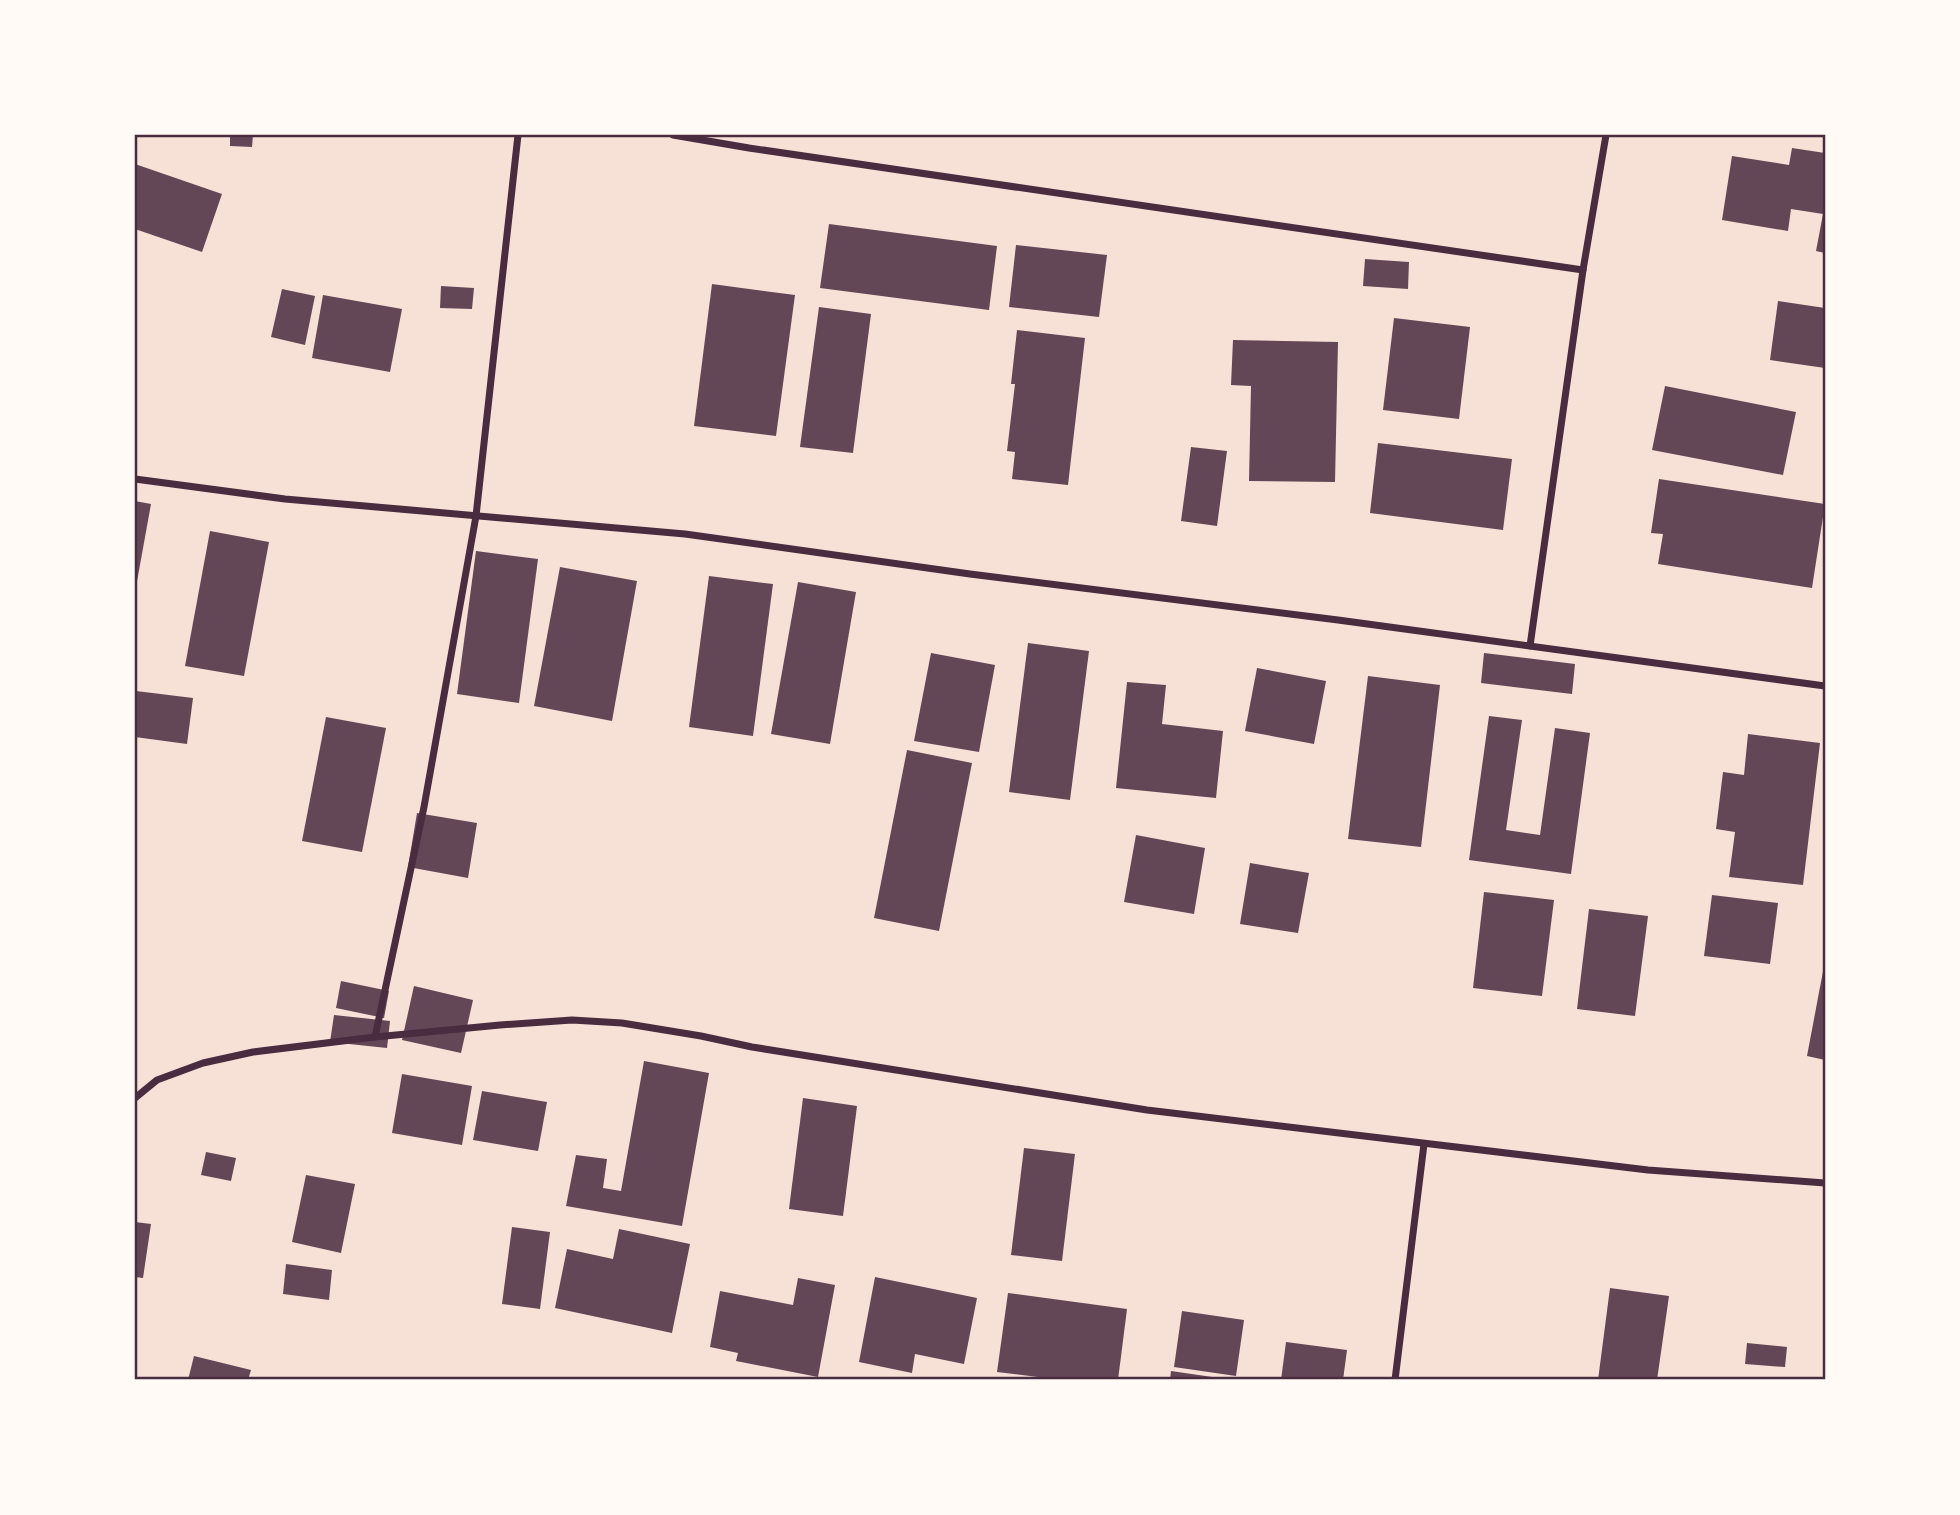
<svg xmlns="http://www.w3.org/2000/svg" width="1960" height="1515" font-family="'Varela Round',sans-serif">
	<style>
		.building { fill: #644757 }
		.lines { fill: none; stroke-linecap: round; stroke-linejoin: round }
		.minor { stroke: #4a2c40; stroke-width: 7 }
		.neatline { fill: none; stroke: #4a2c40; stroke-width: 2.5 }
	</style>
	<rect width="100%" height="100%" fill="#f7e1d7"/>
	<g class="building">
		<polygon points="230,135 253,135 252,147 230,146"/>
		<polygon points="1792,148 1825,153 1825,253 1816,251 1823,214 1791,209 1788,231 1722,220 1732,156 1789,165"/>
		<polygon points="135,164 222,194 202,252 135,229"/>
		<polygon points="829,224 997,246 989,310 820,288"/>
		<polygon points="1016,245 1107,255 1099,317 1009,307"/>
		<polygon points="1365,259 1409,262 1408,289 1363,286"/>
		<polygon points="712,284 795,295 776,436 694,426"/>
		<polygon points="441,286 474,288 472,309 440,308"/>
		<polygon points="282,289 315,296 305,345 271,337"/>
		<polygon points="323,295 402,309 390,372 312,358"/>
		<polygon points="1778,301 1825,308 1825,368 1770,360"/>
		<polygon points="819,307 871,314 853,453 800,447"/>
		<polygon points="1394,318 1470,327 1459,419 1383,410"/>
		<polygon points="1017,330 1085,338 1068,485 1012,479 1015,452 1007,451 1015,384 1011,384"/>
		<polygon points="1233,340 1338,342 1335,482 1249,481 1251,386 1231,385"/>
		<polygon points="1665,386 1796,412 1783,475 1652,450"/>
		<polygon points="1378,443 1512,459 1503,530 1370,513"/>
		<polygon points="1191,447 1227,451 1217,526 1181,521"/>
		<polygon points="1659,479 1825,504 1812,588 1658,564 1663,534 1651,533"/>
		<polygon points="135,501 151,504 136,587 135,587"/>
		<polygon points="210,531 269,542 244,676 185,666"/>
		<polygon points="476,551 538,559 519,703 457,694"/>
		<polygon points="560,567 637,581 612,721 534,706"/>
		<polygon points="709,576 773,584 753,736 689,727"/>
		<polygon points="798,582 856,592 830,744 771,734"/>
		<polygon points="1028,643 1089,651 1070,800 1009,792"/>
		<polygon points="931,653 995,665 979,752 914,741"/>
		<polygon points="1484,653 1575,664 1572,694 1481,683"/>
		<polygon points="1257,668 1326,681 1314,744 1245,731"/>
		<polygon points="1368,676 1440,685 1421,847 1348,839"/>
		<polygon points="1127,682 1166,685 1162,724 1223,731 1216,798 1116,788"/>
		<polygon points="136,691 193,698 187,744 135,737"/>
		<polygon points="1489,716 1522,720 1506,830 1540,835 1555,728 1590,733 1571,874 1469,860"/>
		<polygon points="326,717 386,728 362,852 302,841"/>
		<polygon points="1748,734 1820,743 1803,885 1729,877 1735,832 1716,829 1723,772 1744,775"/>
		<polygon points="907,750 972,763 939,931 874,918"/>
		<polygon points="417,813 477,823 468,878 408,867"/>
		<polygon points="1136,835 1205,848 1194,914 1124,902"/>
		<polygon points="1250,863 1309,873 1298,933 1240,924"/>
		<polygon points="1484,892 1554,900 1542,996 1473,988"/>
		<polygon points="1712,895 1778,903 1770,964 1704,956"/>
		<polygon points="1589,909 1648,916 1635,1016 1577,1009"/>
		<polygon points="1824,966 1825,966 1825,1060 1807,1056"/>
		<polygon points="341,981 389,991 384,1018 336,1008"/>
		<polygon points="414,986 473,1000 461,1053 402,1040"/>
		<polygon points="334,1015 390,1021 387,1048 330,1042"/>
		<polygon points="644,1061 709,1073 682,1226 566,1206 576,1155 607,1159 603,1188 621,1191"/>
		<polygon points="402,1074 472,1086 462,1145 392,1133"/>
		<polygon points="482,1091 547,1102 538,1151 473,1140"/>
		<polygon points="803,1098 857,1106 843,1216 789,1209"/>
		<polygon points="1024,1148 1075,1154 1062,1261 1011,1255"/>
		<polygon points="206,1152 236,1158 231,1181 201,1175"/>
		<polygon points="306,1175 355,1184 341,1253 292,1242"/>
		<polygon points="135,1222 151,1224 143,1278 135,1277"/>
		<polygon points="512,1227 550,1232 540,1309 502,1304"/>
		<polygon points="619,1229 690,1244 672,1333 555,1308 567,1249 613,1259"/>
		<polygon points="286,1264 332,1270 329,1300 283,1294"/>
		<polygon points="875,1277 977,1298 964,1364 915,1354 912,1373 859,1362"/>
		<polygon points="798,1278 835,1285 818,1377 736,1361 738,1353 710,1347 720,1291 793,1305"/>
		<polygon points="1610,1288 1669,1296 1657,1380 1598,1380"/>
		<polygon points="1008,1293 1127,1309 1118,1380 1062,1380 997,1372"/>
		<polygon points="1182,1311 1244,1320 1236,1376 1174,1367"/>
		<polygon points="1286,1342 1347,1350 1343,1380 1281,1380"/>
		<polygon points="1747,1343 1787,1347 1785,1367 1745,1364"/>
		<polygon points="194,1356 251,1370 248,1380 188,1380"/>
		<polygon points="1171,1371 1226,1379 1226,1380 1170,1380"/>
	</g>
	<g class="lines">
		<g class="minor">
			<polyline points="673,135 749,148 1583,270"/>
			<polyline points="135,479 285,499 685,534 970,574 1338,620 1825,686"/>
			<polyline points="1530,646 1583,270 1606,135"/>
			<polyline points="375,1037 424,807 476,516 518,135"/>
			<polyline points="135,1098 157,1080 203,1063 253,1052 375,1037 500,1025 572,1020 622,1023 701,1036 752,1047 1147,1110 1648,1170 1825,1183"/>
			<polyline points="1395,1380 1424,1144"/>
		</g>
	</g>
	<rect width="1960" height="1515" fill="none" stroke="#fffaf5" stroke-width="273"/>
	<rect x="136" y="136" width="1688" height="1242" class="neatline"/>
</svg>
